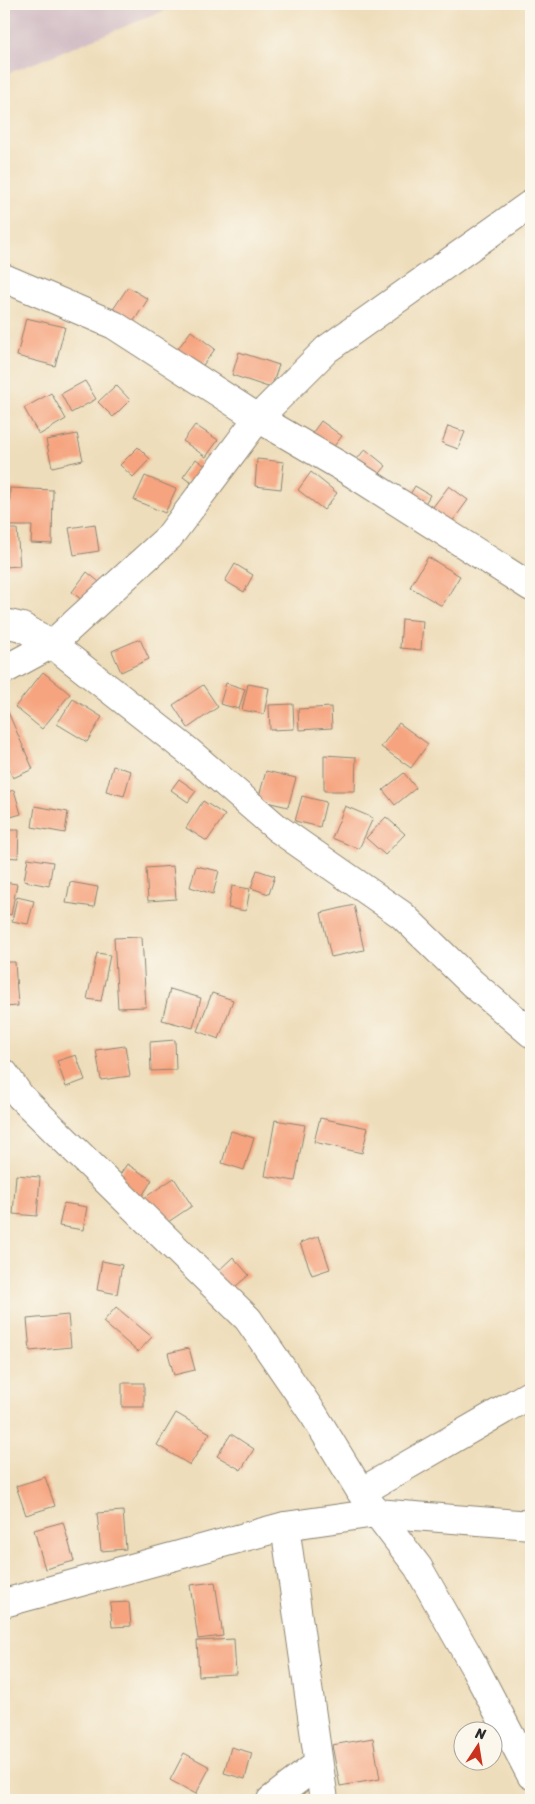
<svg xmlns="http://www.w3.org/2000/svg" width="535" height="1804" font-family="Sriracha,sans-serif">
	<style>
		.industrial { fill: #d2bdc5 }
		.building { fill: #f6a47f }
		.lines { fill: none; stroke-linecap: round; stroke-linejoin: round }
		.minor-casing { stroke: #8c8472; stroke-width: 30 }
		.minor { stroke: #fff; stroke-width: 28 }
	</style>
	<rect width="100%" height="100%" fill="#fbf7ec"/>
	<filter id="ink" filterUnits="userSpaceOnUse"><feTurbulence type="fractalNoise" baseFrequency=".02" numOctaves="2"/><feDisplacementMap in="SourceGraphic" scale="10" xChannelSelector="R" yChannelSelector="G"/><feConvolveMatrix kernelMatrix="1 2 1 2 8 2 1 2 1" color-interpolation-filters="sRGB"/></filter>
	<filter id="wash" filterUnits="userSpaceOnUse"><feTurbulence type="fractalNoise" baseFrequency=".0096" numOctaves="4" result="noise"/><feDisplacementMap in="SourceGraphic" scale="20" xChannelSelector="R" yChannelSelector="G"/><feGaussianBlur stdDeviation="1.12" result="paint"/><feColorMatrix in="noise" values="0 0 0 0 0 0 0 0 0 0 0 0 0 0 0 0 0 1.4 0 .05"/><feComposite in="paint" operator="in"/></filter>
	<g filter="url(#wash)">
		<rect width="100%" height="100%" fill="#eeddba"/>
		<polygon class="industrial" points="4,4 181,4 4,75"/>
		<g id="blocks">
			<g class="building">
				<polygon points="128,287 148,299 132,324 112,311"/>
				<polygon points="26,318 65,327 55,366 17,356"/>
				<polygon points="191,331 215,349 198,372 174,354"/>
				<polygon points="239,352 279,365 271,388 232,375"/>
				<polygon points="85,381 96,399 71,413 61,394"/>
				<polygon points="116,385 130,400 113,417 98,402"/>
				<polygon points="51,393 66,419 39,435 24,408"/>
				<polygon points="321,421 342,436 328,454 308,439"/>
				<polygon points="195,425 218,440 206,457 183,441"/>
				<polygon points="448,426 465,432 458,449 442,443"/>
				<polygon points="77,434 83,460 52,467 46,440"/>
				<polygon points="138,447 150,459 133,477 120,465"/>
				<polygon points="365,449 386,466 371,484 351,467"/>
				<polygon points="196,459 211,470 198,488 183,477"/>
				<polygon points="257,459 284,462 281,489 255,486"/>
				<polygon points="311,472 337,493 324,510 298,490"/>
				<polygon points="145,476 176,489 165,513 134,500"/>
				<polygon points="415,486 430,495 419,514 403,506"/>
				<polygon points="449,486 468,500 446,530 426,516"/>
				<polygon points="10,488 53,490 52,544 31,543 32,526 9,526"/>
				<polygon points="95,524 99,551 74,555 69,528"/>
				<polygon points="4,529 17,529 20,566 4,567"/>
				<polygon points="428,557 460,576 442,606 410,587"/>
				<polygon points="235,564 253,575 244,592 225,581"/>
				<polygon points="87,572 104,586 88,605 72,592"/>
				<polygon points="402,619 423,621 421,650 400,648"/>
				<polygon points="140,639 149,659 121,672 112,651"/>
				<polygon points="43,672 70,694 42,729 15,707"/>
				<polygon points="226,683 245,689 239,709 220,704"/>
				<polygon points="248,684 269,688 264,714 242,710"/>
				<polygon points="203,685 218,707 188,728 173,705"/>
				<polygon points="73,699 102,717 87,742 57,724"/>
				<polygon points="4,703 33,769 13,778 4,758"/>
				<polygon points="293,704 294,729 270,730 269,705"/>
				<polygon points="331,707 332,728 299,730 298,709"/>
				<polygon points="399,723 428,744 411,768 381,747"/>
				<polygon points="324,755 356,757 355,791 324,791"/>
				<polygon points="113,766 131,771 124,796 106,791"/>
				<polygon points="266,771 296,778 288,807 258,800"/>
				<polygon points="404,773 416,788 395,805 383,790"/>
				<polygon points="179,779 196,791 188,802 171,790"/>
				<polygon points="14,790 21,814 4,819 4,793"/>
				<polygon points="302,796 326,802 320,827 295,821"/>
				<polygon points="203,801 225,815 207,841 186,828"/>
				<polygon points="35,806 68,812 65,833 32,827"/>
				<polygon points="345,806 373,818 359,849 332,838"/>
				<polygon points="386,817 405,834 385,855 366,838"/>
				<polygon points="4,830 19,830 18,858 4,857"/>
				<polygon points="28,858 53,862 49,886 24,881"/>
				<polygon points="173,866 176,899 148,901 146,868"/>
				<polygon points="196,866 219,871 213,894 190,887"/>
				<polygon points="257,870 275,876 269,894 251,888"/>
				<polygon points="4,882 17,884 11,915 4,913"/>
				<polygon points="70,882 98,887 94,907 66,903"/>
				<polygon points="232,886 250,889 246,911 228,908"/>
				<polygon points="17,897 34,901 28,924 12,921"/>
				<polygon points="354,905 364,950 331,957 321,913"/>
				<polygon points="142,937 146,1007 118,1008 114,938"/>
				<polygon points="97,953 110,955 101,1001 87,999"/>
				<polygon points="4,962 15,962 18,1006 4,1007"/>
				<polygon points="170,989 201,998 193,1028 162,1020"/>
				<polygon points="212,993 233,1000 219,1039 197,1031"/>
				<polygon points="175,1040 176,1070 151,1071 150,1042"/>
				<polygon points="125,1046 130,1076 101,1080 96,1050"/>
				<polygon points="76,1055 85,1080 66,1087 57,1061"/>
				<polygon points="320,1118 368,1128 362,1153 314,1142"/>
				<polygon points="275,1120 305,1125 295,1181 265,1176"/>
				<polygon points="231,1131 254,1138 244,1170 222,1163"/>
				<polygon points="127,1164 152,1180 139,1201 113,1185"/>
				<polygon points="16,1175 40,1177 37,1216 13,1214"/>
				<polygon points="174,1178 192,1206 162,1226 144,1198"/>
				<polygon points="64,1203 87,1207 83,1230 59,1226"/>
				<polygon points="319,1236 330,1269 312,1275 300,1243"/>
				<polygon points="233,1257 249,1275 230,1291 215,1274"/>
				<polygon points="102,1261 122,1265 117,1294 97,1290"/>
				<polygon points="116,1307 152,1337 138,1352 103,1322"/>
				<polygon points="68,1315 71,1347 30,1351 27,1319"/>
				<polygon points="189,1348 195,1370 174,1375 168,1353"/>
				<rect x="122" y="1383" width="22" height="24"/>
				<polygon points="176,1413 210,1433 190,1465 157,1445"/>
				<polygon points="231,1434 254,1449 241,1470 217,1456"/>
				<polygon points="45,1477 55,1506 26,1515 16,1486"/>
				<polygon points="123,1511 126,1549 101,1551 97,1513"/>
				<polygon points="63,1522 74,1561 45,1569 34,1530"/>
				<polygon points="215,1582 223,1636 198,1639 190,1585"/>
				<polygon points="129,1602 131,1626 112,1627 110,1603"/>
				<polygon points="234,1639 236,1674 199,1676 197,1641"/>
				<polygon points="373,1738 380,1779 340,1786 332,1745"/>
				<polygon points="231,1747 252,1753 245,1779 224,1773"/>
				<polygon points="184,1753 210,1767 196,1794 170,1780"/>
			</g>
		</g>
	</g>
	<g filter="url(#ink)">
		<use href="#blocks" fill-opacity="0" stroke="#8c8472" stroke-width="1"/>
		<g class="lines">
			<g class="minor-casing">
				<g id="minor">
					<polyline points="4,278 114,325 258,418 349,471 531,587"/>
					<polyline points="4,623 22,627 52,644 188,751 277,828 402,915 472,983 531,1033"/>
					<polyline points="4,670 52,644 169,537 258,418 327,349 531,204"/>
					<polyline points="4,1073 20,1096 248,1319 314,1415 361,1492 418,1567 475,1668 531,1775"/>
					<polyline points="361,1492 531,1394"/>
					<polyline points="285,1526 324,1800"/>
					<polyline points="4,1603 285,1526 376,1513 531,1525"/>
					<polyline points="271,1800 318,1764"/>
				</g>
			</g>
			<use href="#minor" class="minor"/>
		</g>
	</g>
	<rect width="535" height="1804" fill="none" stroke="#fbf7ec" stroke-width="20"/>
	<g transform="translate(478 1746) rotate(12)"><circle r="24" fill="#fbf7ec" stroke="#a8a59f"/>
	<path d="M0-4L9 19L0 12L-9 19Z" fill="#c8321e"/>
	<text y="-8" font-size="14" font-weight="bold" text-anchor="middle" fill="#2b2b2b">N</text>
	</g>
</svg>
